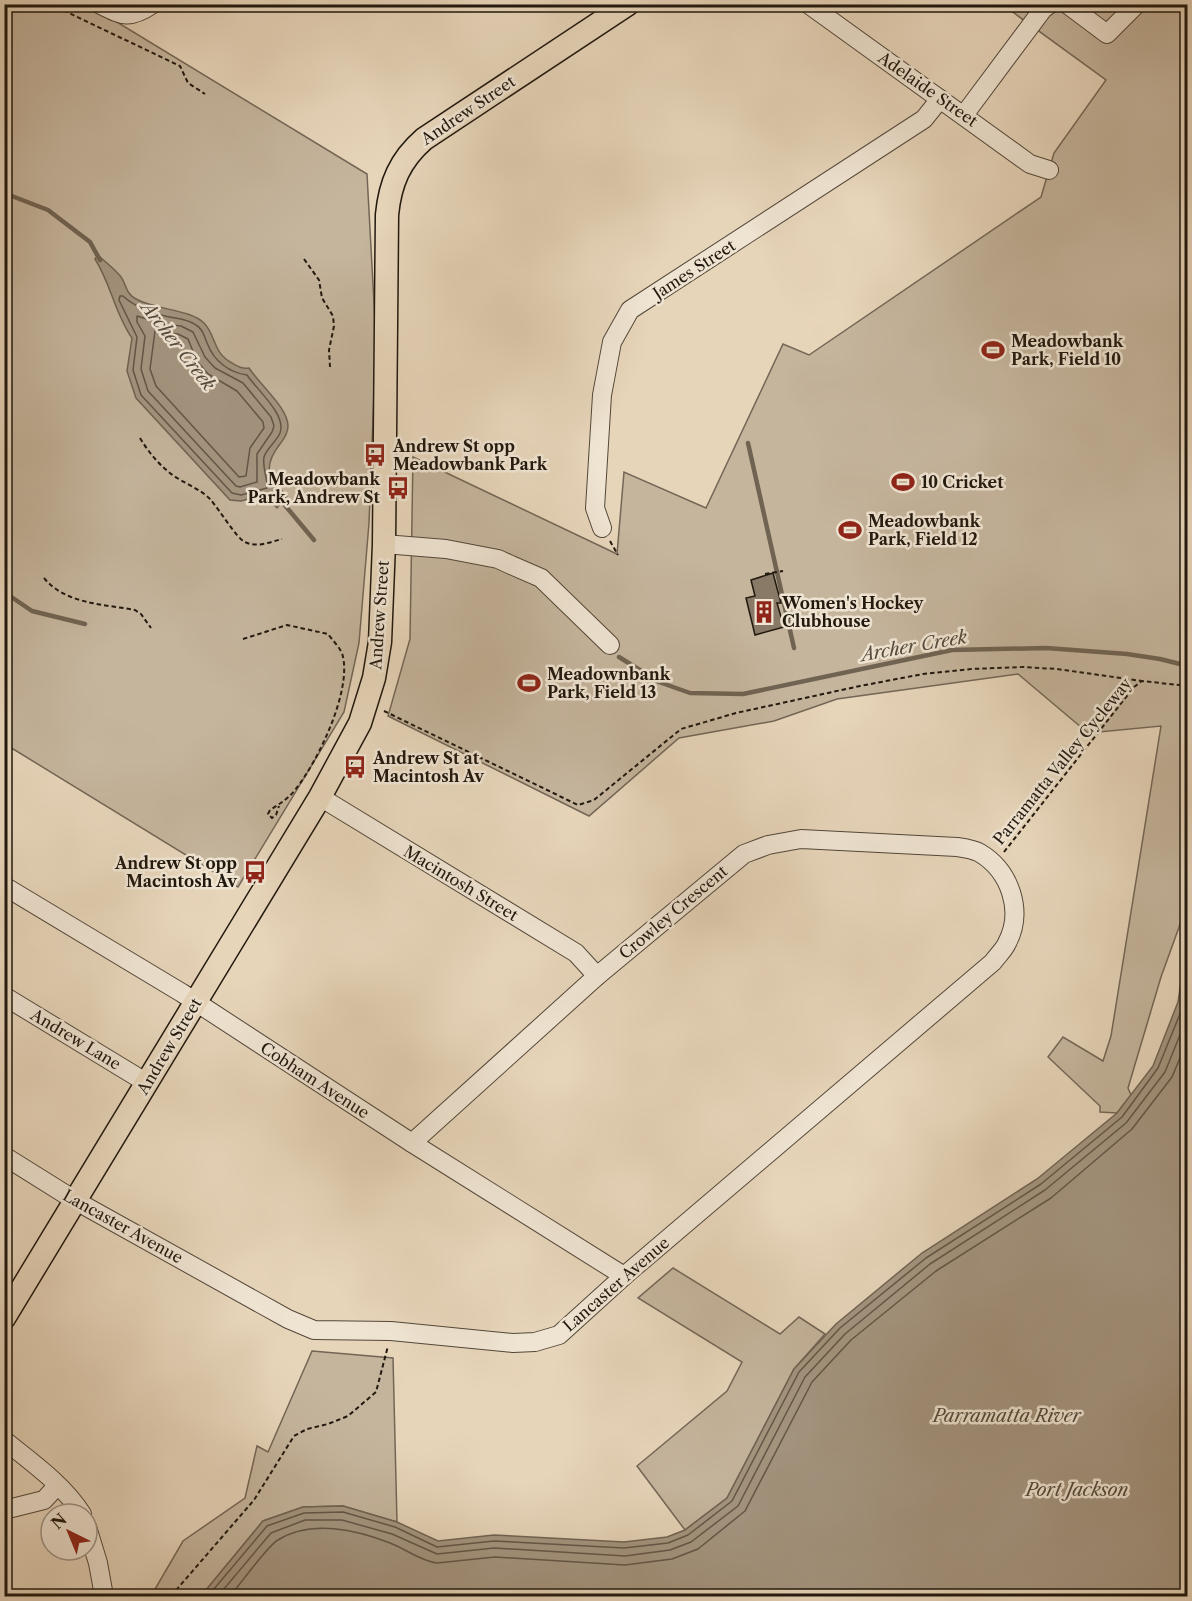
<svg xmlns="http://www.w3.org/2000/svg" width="1192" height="1601" font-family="'Libre Caslon Text',serif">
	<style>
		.green { fill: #c5b59d; stroke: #736656; stroke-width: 1.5 }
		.water { fill: #a49580; stroke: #706352; stroke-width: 1.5 }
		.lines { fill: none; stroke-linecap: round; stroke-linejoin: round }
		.shore { stroke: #625647; stroke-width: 1.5 }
		.stream { stroke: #706352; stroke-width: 4.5 }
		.ferry { stroke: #554a3c; stroke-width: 1.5; stroke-dasharray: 8 6; stroke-linecap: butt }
		.building { fill: #887a67; stroke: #21180e; stroke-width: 1.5 }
		.minor-casing { stroke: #524739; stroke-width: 20 }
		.major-casing { stroke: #21180e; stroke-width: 25 }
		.path { stroke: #21180e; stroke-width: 2; stroke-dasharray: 4.5 3; stroke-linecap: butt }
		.minor { stroke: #efe4d2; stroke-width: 18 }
		.major { stroke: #e7d5ba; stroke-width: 22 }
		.labels { text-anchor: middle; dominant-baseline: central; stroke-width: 5; stroke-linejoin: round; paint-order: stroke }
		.street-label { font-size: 16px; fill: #21180e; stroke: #efe4d2 }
		.poi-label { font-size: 16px; font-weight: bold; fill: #21180e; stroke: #efe4d2; text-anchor: start }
		.water-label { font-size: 18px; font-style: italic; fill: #554a3c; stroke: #efe4d2 }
	</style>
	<rect width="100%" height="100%" fill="#e7d5ba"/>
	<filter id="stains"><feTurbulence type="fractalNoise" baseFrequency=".00333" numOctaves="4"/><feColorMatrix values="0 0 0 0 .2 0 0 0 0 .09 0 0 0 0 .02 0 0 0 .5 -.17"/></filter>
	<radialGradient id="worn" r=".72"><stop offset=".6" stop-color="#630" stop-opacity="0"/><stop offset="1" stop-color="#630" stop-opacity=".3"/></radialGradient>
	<g class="green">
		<polygon points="4,5 89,5 367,174 376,340 369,523 359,643 344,712 238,887 5,744"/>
		<polygon points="1003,5 1187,5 1187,905 1161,977 1128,1088 1131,1095 1117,1113 1100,1112 1100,1106 1048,1057 1063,1037 1103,1061 1111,1036 1161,726 1088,733 1018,674 837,699 774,721 679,738 589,816 388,716 410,639 413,457 617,554 624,472 706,508 783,344 809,355 1041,197 1054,153 1106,80"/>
		<polygon points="673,1268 780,1334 799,1317 825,1334 794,1369 727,1498 685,1530 637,1466 727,1391 742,1362 638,1298"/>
		<polygon points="312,1351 393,1358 397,1522 343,1506 303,1507 263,1521 201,1596 151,1596 183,1541 245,1498 257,1446 268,1452"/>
	</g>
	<g class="water">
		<path d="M98,255C105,262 115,269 121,277C127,285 125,293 136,299C155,310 190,309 204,323C217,337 212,352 232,363C239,367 242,369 249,368C260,385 288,408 288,426C288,433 284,439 280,444C263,466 267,477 287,496L277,508L264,495L241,501L230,500L136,398L127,371L132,338C115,314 111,284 95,259Z"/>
		<polygon points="1187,941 1187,1596 201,1596 263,1521 303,1507 343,1506 397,1522 438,1541 494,1535 624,1542 667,1537 685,1530 727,1498 794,1369 836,1324 922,1253 1037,1179 1117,1113 1153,1066 1178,1002"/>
	</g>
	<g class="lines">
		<g class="shore">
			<path d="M120,296H123C135,307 149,312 165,316C176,319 186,318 196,325C204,330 204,337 208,345C214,361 230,373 247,375C257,390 287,415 280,433C276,442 267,448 264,457C262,468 268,479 267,488L241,495L232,493L141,395L133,370L137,337L119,300Z"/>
			<polygon points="137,316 163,324 181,326 193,332 205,357 215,368 243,383 271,417 274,426 272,432 257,454 257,482 240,487 236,486 148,391 141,369 145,336 137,322"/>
			<polygon points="155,331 178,334 188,339 197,361 208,374 237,391 263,422 264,428 250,448 246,476 239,477 156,386 150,369"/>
			<polyline points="208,1596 267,1526 304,1513 343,1512 395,1527 437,1547 494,1541 624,1548 668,1543 688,1535 732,1501 799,1372 840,1328 926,1258 1041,1184 1122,1117 1158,1068 1184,1004 1188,981"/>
			<polyline points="218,1596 271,1533 305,1520 342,1520 392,1534 437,1554 494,1548 625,1556 670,1550 691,1542 738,1506 805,1377 845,1334 930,1264 1045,1190 1126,1123 1165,1072 1188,1015"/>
			<path d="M230,1596C240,1585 267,1546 278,1540C311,1519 357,1530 390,1543C406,1549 420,1561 437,1563L495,1557L625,1565L672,1559L698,1549L745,1511L812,1382L851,1340L936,1271L1051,1198L1132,1129L1172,1077L1188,1039"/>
		</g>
		<g class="stream">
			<polyline points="4,193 48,210 90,242 100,260"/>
			<polyline points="748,443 794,648"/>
			<polyline points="278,497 314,540"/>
			<polyline points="4,592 32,611 85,624"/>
			<polyline points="619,657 659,682 690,693 743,694 952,650 1046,648 1127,654 1160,659 1188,666"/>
		</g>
		<polyline class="ferry" points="1178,1596 1188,1593"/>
	</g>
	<polygon class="building" points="773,573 781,603 777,603 784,627 755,635 746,598 755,596 751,580"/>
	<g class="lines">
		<g class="minor-casing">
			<g id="minor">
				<path d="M99,4C123,16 129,20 153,4"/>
				<polyline points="808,4 1030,164 1049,170"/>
				<polyline points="1067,4 1107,34 1137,4"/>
				<polyline points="964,115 1043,9 1050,4"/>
				<polyline points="602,528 595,508 602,395 612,342 630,310 924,119 940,99"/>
				<polyline points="384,544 446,549 498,559 511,565 541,578 610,645"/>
				<polyline points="320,797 576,953 597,976"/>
				<polyline points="4,886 182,993 412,1143 624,1276"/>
				<polyline points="4,996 147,1083"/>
				<path d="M4,1156L76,1201L288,1319L314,1330L391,1331L513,1343L535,1342L559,1335L624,1276L993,962C997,956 1004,950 1007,943C1024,911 1010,871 980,853C973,849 964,848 957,847L801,839L768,845L744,854L597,976L412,1143"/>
				<path d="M4,1440C31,1462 63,1484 82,1514"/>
				<polyline points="4,1510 44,1500 57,1486"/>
				<polyline points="87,1527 98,1563 104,1596"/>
			</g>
		</g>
		<g class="major-casing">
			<path id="major" d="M4,1318L320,797L360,723L374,678L380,642L384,544L387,215C390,183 400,160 424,139L628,4"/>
		</g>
		<g class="path">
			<polyline points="50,4 180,66 188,83 205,94"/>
			<polyline points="304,259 319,280 322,298 333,316 334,326 329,350 330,367"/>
			<path d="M140,438C149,453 160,466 174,476C186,484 200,489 210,499C219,509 237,539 245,542C257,548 270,542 282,539"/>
			<polyline points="610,541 618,555"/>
			<polyline points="765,574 783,571"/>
			<path d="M44,578C65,604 103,604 135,610L141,614L151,628"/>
			<polyline points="782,620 793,617"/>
			<path d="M243,639L287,625L328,634C332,640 342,649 343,657C351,693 317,763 295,790C287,800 279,804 270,810L268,814L272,818L276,815L279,806"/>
			<polyline points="384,711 578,805 594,800 681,729 736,713 860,686 923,674 971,669 1023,667 1057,669 1142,681"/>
			<polyline points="1004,852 1134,687 1142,681 1188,686"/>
			<polyline points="171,1596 254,1500 294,1436 307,1429 328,1424 348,1416 376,1392 388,1346"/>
		</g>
		<use href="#minor" class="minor"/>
		<use href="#major" class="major"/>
	</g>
	<defs>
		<g id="stadium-bare" transform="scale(1.8)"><path d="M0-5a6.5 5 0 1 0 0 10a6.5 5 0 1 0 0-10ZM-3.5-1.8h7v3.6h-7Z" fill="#8f2418" stroke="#efe4d2" stroke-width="2.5" paint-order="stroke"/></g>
		<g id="bus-bare" transform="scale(1.8)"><path d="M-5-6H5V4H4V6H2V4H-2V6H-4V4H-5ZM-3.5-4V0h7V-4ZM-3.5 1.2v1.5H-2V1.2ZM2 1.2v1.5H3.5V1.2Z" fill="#8f2418" stroke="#efe4d2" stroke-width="2.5" paint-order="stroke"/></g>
		<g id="building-bare" transform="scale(1.8)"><path d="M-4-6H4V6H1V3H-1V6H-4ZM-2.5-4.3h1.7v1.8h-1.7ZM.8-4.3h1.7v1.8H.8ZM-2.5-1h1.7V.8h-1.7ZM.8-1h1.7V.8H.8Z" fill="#8f2418" stroke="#efe4d2" stroke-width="2.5" paint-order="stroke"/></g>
	</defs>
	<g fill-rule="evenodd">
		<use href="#stadium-bare" x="993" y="350"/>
		<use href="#bus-bare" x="375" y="455"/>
		<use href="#stadium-bare" x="903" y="482"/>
		<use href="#bus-bare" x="398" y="488"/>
		<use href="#stadium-bare" x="850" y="530"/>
		<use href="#building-bare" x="764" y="612"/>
		<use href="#stadium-bare" x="529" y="683"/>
		<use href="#bus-bare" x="355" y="767"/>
		<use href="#bus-bare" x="255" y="872"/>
	</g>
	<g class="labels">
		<g class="street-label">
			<text transform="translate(928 89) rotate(35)">Adelaide Street</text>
			<text transform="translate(468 110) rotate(-34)">Andrew Street</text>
			<text transform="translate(694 269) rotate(-33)">James Street</text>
			<text transform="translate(379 615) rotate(-86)">Andrew Street</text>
			<text transform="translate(1062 761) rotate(-51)">Parramatta Valley Cycleway</text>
			<text transform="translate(461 883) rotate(31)">Macintosh Street</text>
			<text transform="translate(673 912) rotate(-40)">Crowley Crescent</text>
			<text transform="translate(76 1039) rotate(31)">Andrew Lane</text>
			<text transform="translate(169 1046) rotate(-59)">Andrew Street</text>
			<text transform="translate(315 1080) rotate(33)">Cobham Avenue</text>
			<text transform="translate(123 1226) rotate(29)">Lancaster Avenue</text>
			<text transform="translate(616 1284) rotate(-41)">Lancaster Avenue</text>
		</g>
		<g class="poi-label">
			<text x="1011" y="341">Meadowbank<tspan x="1011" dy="18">Park, Field 10</tspan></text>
			<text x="393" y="446">Andrew St opp<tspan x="393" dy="18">Meadowbank Park</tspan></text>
			<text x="380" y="479" text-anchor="end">Meadowbank<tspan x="380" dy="18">Park, Andrew St</tspan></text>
			<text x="921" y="482">10 Cricket</text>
			<text x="868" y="521">Meadowbank<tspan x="868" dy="18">Park, Field 12</tspan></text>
			<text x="782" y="603">Women's Hockey<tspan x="782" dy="18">Clubhouse</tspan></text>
			<text x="547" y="674">Meadownbank<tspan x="547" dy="18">Park, Field 13</tspan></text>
			<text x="373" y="758">Andrew St at<tspan x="373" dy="18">Macintosh Av</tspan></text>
			<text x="237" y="863" text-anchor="end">Andrew St opp<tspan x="237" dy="18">Macintosh Av</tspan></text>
		</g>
		<g class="water-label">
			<text transform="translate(178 346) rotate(52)">Archer Creek</text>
			<text transform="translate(914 646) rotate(-10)">Archer Creek</text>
			<text x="1007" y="1416">Parramatta River</text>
			<text x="1077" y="1490">Port Jackson</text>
		</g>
	</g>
	<rect width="1192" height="1601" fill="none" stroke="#e7d5ba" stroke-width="24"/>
	<rect x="6" y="6" width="1180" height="1589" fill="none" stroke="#21180e" stroke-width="3"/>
	<rect x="12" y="12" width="1168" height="1577" fill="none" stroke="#21180e" stroke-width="1.5"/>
	<g transform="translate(69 1532) rotate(317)"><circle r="28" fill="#efe4d2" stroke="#9d9284" stroke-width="1.5"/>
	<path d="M0-4.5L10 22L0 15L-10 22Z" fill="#8f2418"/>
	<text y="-9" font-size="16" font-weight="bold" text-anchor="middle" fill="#21180e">N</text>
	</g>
	<rect width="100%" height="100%" filter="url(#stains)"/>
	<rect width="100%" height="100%" fill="url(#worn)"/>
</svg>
